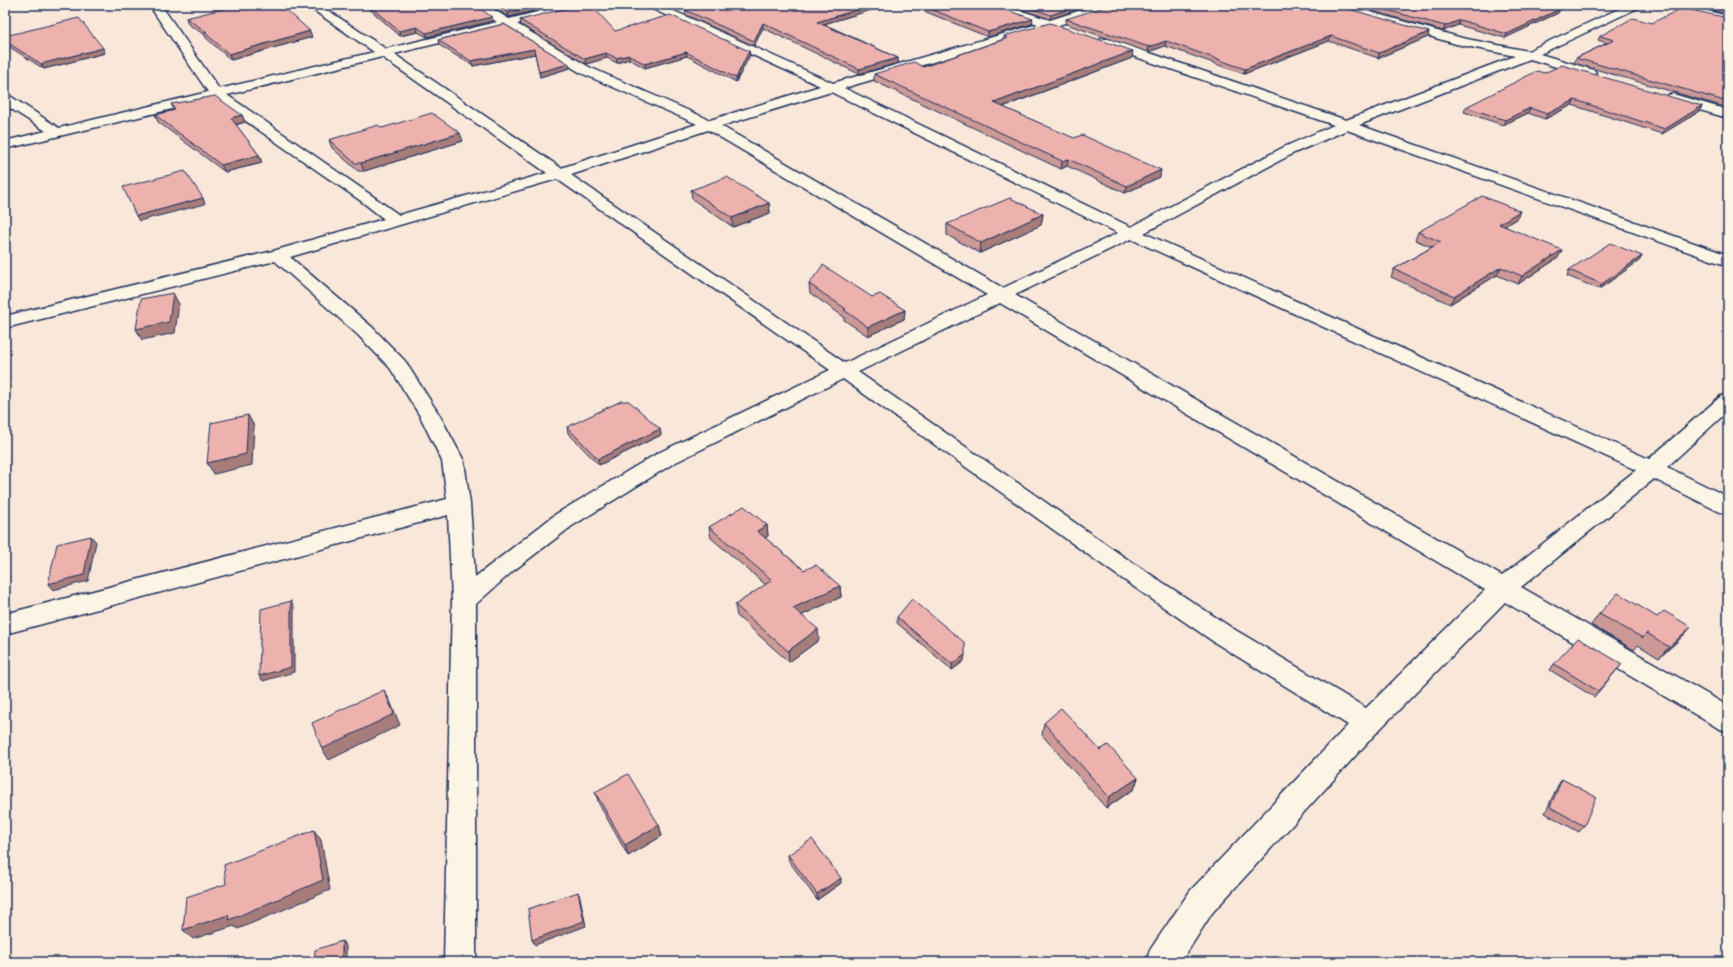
<svg xmlns="http://www.w3.org/2000/svg" width="1733" height="967" font-family="Itim,sans-serif">
	<style>
		.lines { fill: none; stroke-linecap: round; stroke-linejoin: round }
		.minor-casing { stroke: #1b2f5e; stroke-width: 3 }
		.minor { fill: #fcf5e5; fill-rule: evenodd }
		.wall { fill: #cc9996; stroke: #1b2f5e }
		.shaded-wall { fill: #a67d7a; stroke: #1b2f5e }
		.building { fill: #edb2ae; stroke: #1b2f5e }
	</style>
	<rect width="100%" height="100%" fill="#f9e8da"/>
	<filter id="ink" filterUnits="userSpaceOnUse"><feTurbulence type="fractalNoise" baseFrequency=".025" numOctaves="2"/><feDisplacementMap in="SourceGraphic" scale="8" xChannelSelector="R" yChannelSelector="G"/><feConvolveMatrix kernelMatrix="1 2 1 2 8 2 1 2 1" color-interpolation-filters="sRGB"/></filter>
	<g filter="url(#ink)">
		<g class="lines">
			<g class="minor-casing">
				<g id="minor">
					<path d="M149,5H161L219,89L374,52L306,5H320L386,49L497,22L472,5H486L509,19L565,5H585L583,7L517,24L589,67L710,120L820,86L648,7L646,5H661L833,83L1038,24L988,7L986,5H1003L1050,20L1097,5H1114L1112,7L1059,25L1057,27L1050,28L844,88L1131,227L1284,147L1334,125L1101,45L1099,42L1101,39H1109L1346,120L1515,56L1456,44L1330,7L1328,5H1346L1462,38L1528,51L1627,5H1642L1640,7L1540,54L1594,70L1596,73L1594,76H1586L1530,59L1359,125L1728,255V266L1347,130L1294,153L1144,233L1649,459L1721,396L1728,394V411L1667,467L1728,497V514L1720,512L1654,479L1521,587L1728,706V732L1718,728L1505,602L1378,731L1212,913L1181,962H1146L1150,950L1190,891L1348,725L1214,642L1111,571L843,379L674,463L572,526L513,571L476,604V962H444L452,600L448,515L5,634V614L447,499L442,461L420,416L390,368L358,335L275,261L5,328V316L273,251L384,219L361,201L214,99L5,149V141L46,131L5,105V95L10,96L59,128L208,92ZM505,27L581,73L697,124L561,168L394,54ZM382,57L547,173L399,215L371,195L227,95ZM831,92L1118,233L1003,288L721,126ZM708,130L987,295L845,363L571,175ZM557,179L830,370L658,453L556,514L475,577L470,504L464,461L440,416L405,361L372,327L290,257ZM1131,239L1636,470L1502,576L1015,295ZM1000,303L1485,590L1366,708L1232,628L1127,559L858,372Z"/>
					<polygon points="1663,5 1683,5 1728,16 1728,22 1665,7"/>
					<polygon points="1673,94 1728,110 1728,118 1668,101 1666,98 1668,95"/>
				</g>
			</g>
			<use href="#minor" class="minor"/>
		</g>
		<g class="wall">
			<polygon points="355,5 475,5 493,21 427,37 418,32 400,36 366,6 358,8"/>
			<polygon points="489,5 559,5 509,17"/>
			<polygon points="700,5 888,5 824,24 898,58 898,63 859,74 763,28 754,46 686,15 685,10 701,5"/>
			<polygon points="909,5 991,5 1032,24 988,37"/>
			<polygon points="1008,5 1092,5 1050,19"/>
			<polygon points="1351,5 1547,5 1560,9 1558,13 1505,38 1458,25 1443,31"/>
			<polygon points="1693,5 1728,5 1728,14 1693,6"/>
			<polygon points="583,8 615,31 749,51 750,55 736,82 687,56 645,68 629,59 617,63 607,58 586,64 521,25 520,20"/>
			<polygon points="186,18 312,37 231,60 206,38 205,35 188,24"/>
			<polygon points="1728,18 1728,106 1725,107 1574,63 1576,58 1607,43 1598,40 1600,36 1652,23"/>
			<polygon points="1066,19 1428,37 1378,58 1329,41 1244,74 1165,46 1148,52 1066,24"/>
			<polygon points="504,24 569,64 570,68 540,77 535,54 473,66 439,45 438,40"/>
			<polygon points="5,36 105,53 44,69 5,44"/>
			<polygon points="1004,36 1132,58 1003,107 1160,177 1125,193 1067,166 1061,169 874,81 874,74 923,67 1004,39"/>
			<polygon points="1544,73 1702,106 1700,111 1662,134 1572,105 1545,119 1528,113 1503,125 1464,112 1466,107"/>
			<polygon points="171,104 242,115 245,122 236,125 259,155 262,163 225,172 158,122 155,115 174,110"/>
			<polygon points="382,128 463,141 364,171 358,171 332,148 329,140"/>
			<polygon points="691,190 769,203 770,213 733,227 692,199"/>
			<polygon points="1043,214 1041,225 980,253 947,235 947,224"/>
			<polygon points="1517,219 1505,226 1558,258 1518,284 1497,275 1450,304 1391,277 1394,269 1432,247 1415,240 1418,232"/>
			<polygon points="1642,256 1639,261 1599,289 1567,276 1569,270"/>
			<polygon points="809,284 872,297 905,310 904,319 868,336 844,320 844,317 810,293"/>
			<polygon points="567,427 660,429 661,435 599,465 568,433"/>
			<polygon points="767,525 768,536 765,538 804,570 840,586 841,597 802,615 819,640 789,662 737,616 735,605 766,585 711,538 709,527"/>
			<polygon points="1599,614 1657,617 1691,627 1681,638 1659,658 1638,645 1634,650 1591,625"/>
			<polygon points="897,617 964,661 952,670 897,623"/>
			<polygon points="1554,664 1622,664 1594,697 1550,670"/>
			<polygon points="1044,723 1100,750 1138,778 1134,789 1106,808 1042,735"/>
			<polygon points="1562,779 1584,826 1579,832 1545,813 1558,785"/>
			<polygon points="595,792 659,825 662,836 628,856 599,804"/>
			<polygon points="788,855 841,883 817,900 789,861"/>
		</g>
		<g class="shaded-wall">
			<polygon points="358,5 365,5 366,6 358,8"/>
			<polygon points="540,5 559,5 509,17 508,13"/>
			<polygon points="873,5 888,5 817,26 817,22"/>
			<polygon points="1079,5 1092,5 1050,19 1051,15"/>
			<polygon points="1560,9 1558,13 1505,38 1507,34"/>
			<polygon points="492,17 493,21 427,37 426,33"/>
			<polygon points="1033,19 1032,24 988,37 988,32"/>
			<polygon points="1460,20 1458,25 1443,31 1445,26"/>
			<polygon points="763,23 763,28 754,46 754,41"/>
			<polygon points="417,27 418,32 400,36 399,31"/>
			<polygon points="310,31 312,37 231,60 229,54"/>
			<polygon points="1429,32 1428,37 1378,58 1379,53"/>
			<polygon points="1331,36 1329,41 1244,74 1245,69"/>
			<polygon points="1166,41 1165,46 1148,52 1149,47"/>
			<polygon points="103,48 105,53 44,69 41,64"/>
			<polygon points="534,49 535,54 473,66 471,61"/>
			<polygon points="749,51 750,55 736,82 736,78"/>
			<polygon points="1133,51 1132,58 994,110 994,103"/>
			<polygon points="686,52 687,56 645,68 645,64"/>
			<polygon points="606,53 607,58 586,64 585,59"/>
			<polygon points="629,55 629,59 617,63 616,58"/>
			<polygon points="898,58 898,63 859,74 859,69"/>
			<polygon points="569,64 570,68 540,77 539,72"/>
			<polygon points="1575,100 1572,105 1545,119 1547,114"/>
			<polygon points="1728,102 1728,106 1725,107"/>
			<polygon points="1702,106 1700,111 1662,134 1665,129"/>
			<polygon points="1530,108 1528,113 1503,125 1505,120"/>
			<polygon points="242,115 245,122 234,125 231,118"/>
			<polygon points="460,133 463,141 364,171 361,163"/>
			<polygon points="259,155 262,163 225,172 221,165"/>
			<polygon points="1068,159 1067,166 1061,169 1062,161"/>
			<polygon points="1161,170 1160,177 1125,193 1127,186"/>
			<polygon points="203,198 205,204 139,221 136,216"/>
			<polygon points="769,203 770,213 733,227 732,218"/>
			<polygon points="1520,211 1517,219 1496,231 1499,224"/>
			<polygon points="1043,214 1041,225 980,253 981,243"/>
			<polygon points="1562,250 1558,258 1518,284 1522,276"/>
			<polygon points="1642,256 1639,261 1599,289 1602,284"/>
			<polygon points="1501,267 1497,275 1450,304 1454,296"/>
			<polygon points="173,293 179,304 175,333 142,340 136,329"/>
			<polygon points="905,310 904,319 868,336 868,327"/>
			<polygon points="248,415 254,426 252,465 214,474 207,463"/>
			<polygon points="660,429 661,435 599,465 598,459"/>
			<polygon points="767,525 768,536 758,542 757,531"/>
			<polygon points="91,536 96,542 88,581 53,590 48,584"/>
			<polygon points="840,586 841,597 794,619 793,608"/>
			<polygon points="291,601 294,607 294,672 263,681 259,676"/>
			<polygon points="1691,627 1681,638 1659,658 1669,647"/>
			<polygon points="818,629 819,640 789,662 788,651"/>
			<polygon points="965,655 964,661 952,670 952,664"/>
			<polygon points="384,690 390,701 400,725 329,760 322,749"/>
			<polygon points="1138,778 1134,789 1106,808 1109,797"/>
			<polygon points="659,825 662,836 628,856 625,845"/>
			<polygon points="314,830 321,840 330,890 238,929 234,926 193,939 183,930"/>
			<polygon points="841,878 841,883 817,900 817,894"/>
			<polygon points="578,892 580,897 586,926 535,945 532,940"/>
			<polygon points="342,941 346,946 346,962 342,962"/>
		</g>
		<g class="building">
			<polygon points="239,5 281,5 310,31 229,54 204,32 207,32 186,18"/>
			<polygon points="368,5 475,5 492,17 426,33 417,27 399,31"/>
			<polygon points="495,5 540,5 508,13"/>
			<polygon points="579,5 583,8 593,7 615,31 670,15 749,51 736,78 686,52 645,64 629,55 616,58 606,53 585,59 520,20"/>
			<polygon points="702,5 873,5 817,22 898,58 859,69 763,23 754,41 685,10"/>
			<polygon points="921,5 991,5 1033,19 988,32"/>
			<polygon points="1022,5 1079,5 1051,15"/>
			<polygon points="1110,5 1335,5 1429,32 1379,53 1331,36 1245,69 1166,41 1149,47 1066,19"/>
			<polygon points="1369,5 1547,5 1560,9 1507,34 1460,20 1445,26"/>
			<polygon points="1709,5 1728,5 1728,10"/>
			<polygon points="1682,8 1728,18 1728,102 1576,58 1614,40 1600,36 1633,18 1652,23"/>
			<polygon points="79,18 103,48 41,64 5,41 5,36"/>
			<polygon points="1050,23 1133,51 994,103 1074,138 1082,135 1161,170 1127,186 1068,159 1062,161 874,74 914,62 923,67 1008,38 1004,36"/>
			<polygon points="504,24 569,64 539,72 534,49 471,61 438,40"/>
			<polygon points="1562,65 1702,106 1665,129 1575,100 1547,114 1530,108 1505,120 1466,107 1537,71 1544,73"/>
			<polygon points="215,96 242,115 231,118 259,155 221,165 155,115 175,110 171,104"/>
			<polygon points="432,113 460,133 361,163 355,163 329,140 378,125 382,128"/>
			<polygon points="185,171 203,198 136,216 123,187"/>
			<polygon points="727,177 769,203 732,218 691,190"/>
			<polygon points="1482,196 1520,211 1499,224 1562,250 1522,276 1501,267 1454,296 1394,269 1441,242 1418,232"/>
			<polygon points="1010,198 1043,214 981,243 947,224"/>
			<polygon points="1610,243 1642,256 1602,284 1569,270"/>
			<polygon points="823,265 872,297 880,294 905,310 868,327 844,310 846,309 809,284"/>
			<polygon points="173,293 169,322 136,329 141,299"/>
			<polygon points="621,401 629,401 660,429 598,459 567,427"/>
			<polygon points="248,415 246,454 207,463 211,423"/>
			<polygon points="744,506 767,525 757,531 804,570 816,565 840,586 793,608 818,629 788,651 735,605 772,580 709,527"/>
			<polygon points="91,536 84,575 48,584 57,544"/>
			<polygon points="1618,593 1657,617 1664,611 1691,627 1669,647 1647,633 1643,638 1599,614"/>
			<polygon points="912,599 965,643 965,655 952,664 897,617"/>
			<polygon points="291,601 291,667 259,676 261,609"/>
			<polygon points="1578,638 1622,664 1598,691 1554,664"/>
			<polygon points="384,690 394,714 322,749 312,723"/>
			<polygon points="1061,708 1100,750 1108,745 1138,778 1109,797 1044,723"/>
			<polygon points="628,774 659,825 625,845 595,792"/>
			<polygon points="1562,779 1596,797 1584,826 1550,807"/>
			<polygon points="314,830 323,880 229,920 228,915 183,930 186,897 226,884 224,865"/>
			<polygon points="812,839 841,878 817,894 788,855"/>
			<polygon points="578,892 584,921 532,940 528,909"/>
			<polygon points="342,941 342,962 314,962 315,950"/>
		</g>
	</g>
	<rect width="1733" height="967" fill="none" stroke="#fcf5e5" stroke-width="20"/>
	<rect x="10" y="10" width="1713" height="947" fill="none" stroke="#1b2f5e" stroke-width="1.5" filter="url(#ink)"/>
</svg>
